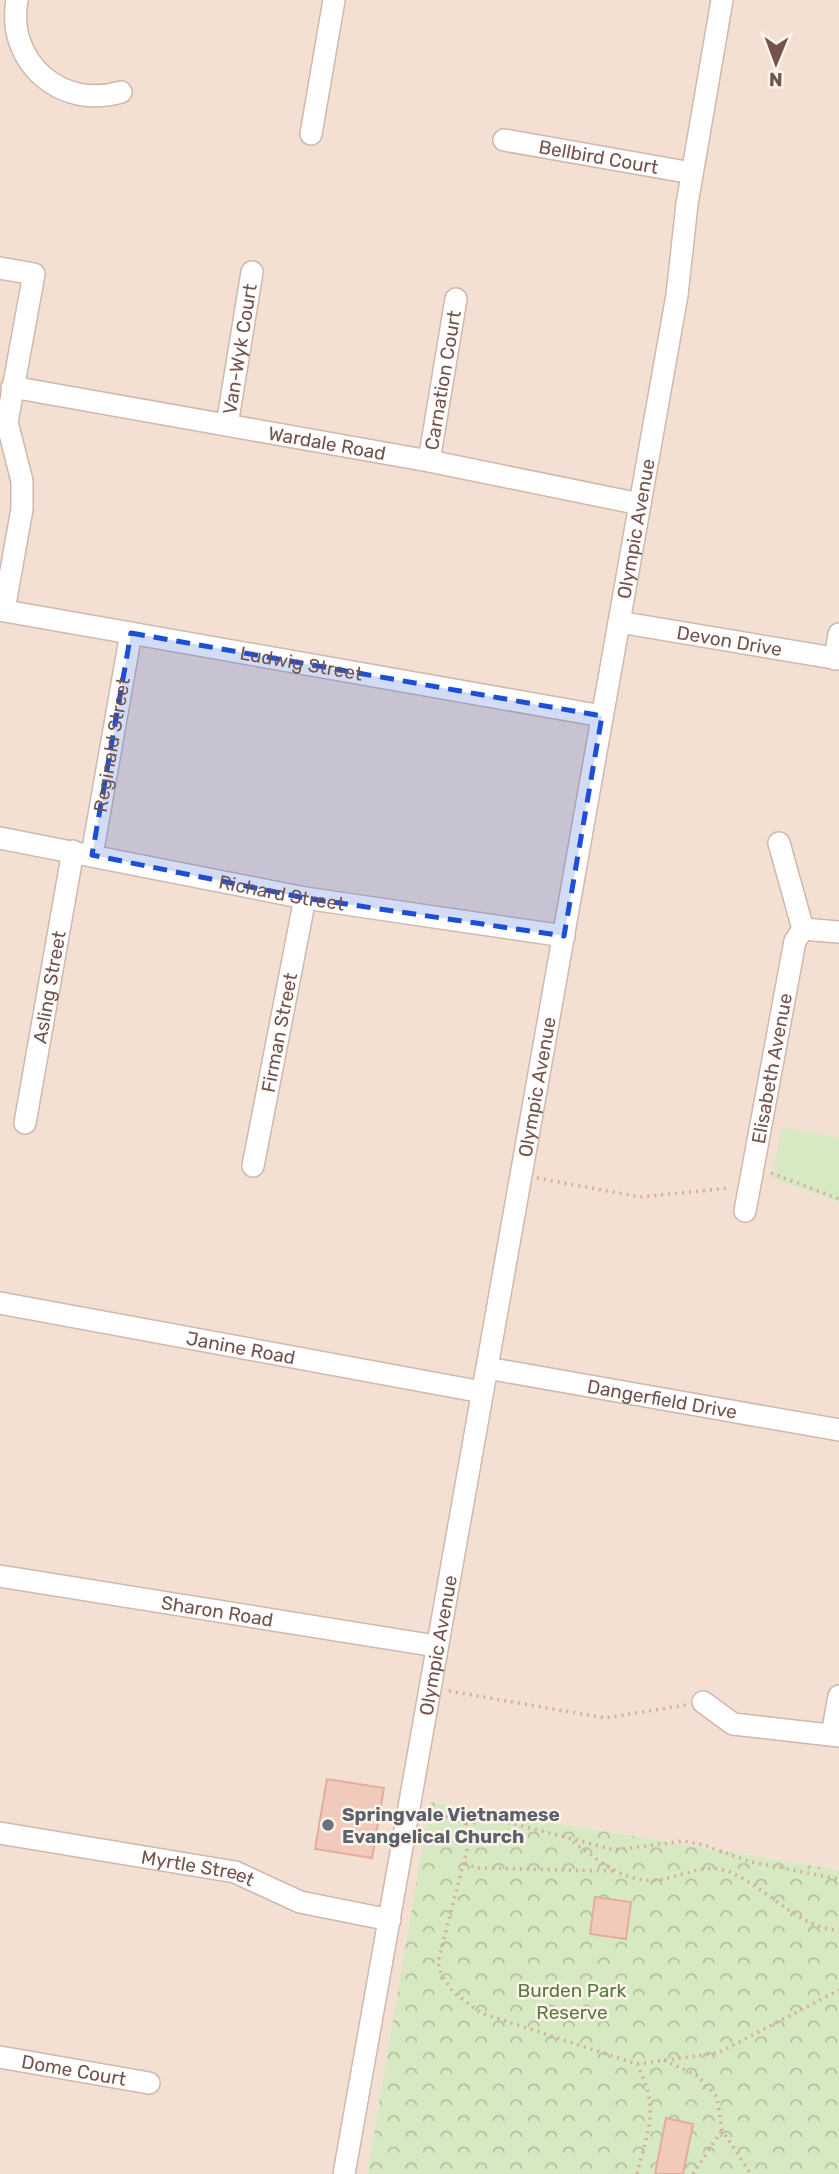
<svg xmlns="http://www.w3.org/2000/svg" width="839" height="2174" font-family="Rubik,sans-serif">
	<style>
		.residential { fill: #f3e0d2 }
		.green { fill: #d7e9c2 }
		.park { fill: url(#park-crowns) }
		.building { fill: #f1cabc; stroke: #e3ae9c; stroke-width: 2 }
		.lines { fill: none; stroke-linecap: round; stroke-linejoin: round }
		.minor-casing { stroke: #cfb8ad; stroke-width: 24 }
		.path { stroke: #d6ad9f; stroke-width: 3.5; stroke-dasharray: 2 5; stroke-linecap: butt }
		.minor { stroke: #fff; stroke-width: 21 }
		.marked { fill: #1d4ed8; fill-opacity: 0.2; stroke: #1d4ed8; stroke-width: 5; stroke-dasharray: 14 9; stroke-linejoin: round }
		.worship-dot { fill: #6b7280; stroke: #fff4ea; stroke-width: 2.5 }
		.labels { text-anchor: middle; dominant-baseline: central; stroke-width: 5; stroke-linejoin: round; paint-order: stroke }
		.street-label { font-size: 19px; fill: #74534a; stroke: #fff4ea }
		.worship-label { font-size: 19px; font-weight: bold; fill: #5b616d; stroke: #fff4ea; text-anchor: start }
		.park-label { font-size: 19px; fill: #597942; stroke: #fff4ea }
	</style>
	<defs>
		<pattern id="park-crowns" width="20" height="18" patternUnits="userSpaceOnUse" patternTransform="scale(1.75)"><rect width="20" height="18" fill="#d7e9c2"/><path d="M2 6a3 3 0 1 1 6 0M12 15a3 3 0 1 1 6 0" fill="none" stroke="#b3bfa0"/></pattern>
	</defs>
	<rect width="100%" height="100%" fill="#fcefe4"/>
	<polygon class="residential" points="0,0 839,0 839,1870 431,1802 367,2174 0,2174"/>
	<polygon class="green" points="782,1127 839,1138 839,1202 772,1178"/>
	<polygon class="park" points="430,1802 839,1870 839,2174 367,2174"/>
	<g class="building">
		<polygon points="327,1779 384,1788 372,1858 315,1849"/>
		<polygon points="595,1897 631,1902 626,1939 590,1934"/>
		<polygon points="666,2118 693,2124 683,2174 655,2174"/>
	</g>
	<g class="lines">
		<g class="minor-casing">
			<g id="minor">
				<path d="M17,0C6,62 61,110 121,92"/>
				<polyline points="311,134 334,0"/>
				<path id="s1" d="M504,140L692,173"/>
				<polyline points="0,268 34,274 7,422 22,481 22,509 4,610"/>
				<path id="s2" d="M12,387L429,461L640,504"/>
				<path id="s3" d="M227,425L252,272"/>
				<path id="s4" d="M429,461L456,299"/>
				<path id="s5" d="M0,610L602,716"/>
				<path id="s6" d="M619,622L839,659"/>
				<polyline points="835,659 839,634"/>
				<path id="s7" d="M0,838L305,898L564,936"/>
				<path id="s8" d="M92,855L131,633"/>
				<polyline points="803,929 839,932"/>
				<path id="s9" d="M25,1123L73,851"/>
				<path id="s10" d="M253,1166L305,898"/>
				<path id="s11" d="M745,1211L795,941L803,929L779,843"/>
				<path id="s12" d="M0,1303L482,1392"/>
				<path id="s13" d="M487,1368L839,1430"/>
				<path id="s14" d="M0,1576L436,1646"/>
				<polyline points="703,1702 733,1724 839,1736"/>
				<polyline points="832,1735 839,1696"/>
				<path id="s15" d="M0,1833L235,1872L300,1902L390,1920"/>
				<path id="s16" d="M0,2057L149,2083"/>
				<path id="s17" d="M344,2174L677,295L687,204L722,0"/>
			</g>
		</g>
		<g class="path">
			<polyline points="771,1173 839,1199"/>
			<polyline points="537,1178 640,1197 730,1188"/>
			<polyline points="449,1691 605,1718 686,1705"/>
			<polyline points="425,1810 465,1823 471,1834 438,1962 442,1976 453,1992 481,2013 637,2064 718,2053 839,1990"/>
			<polyline points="466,1824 484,1821 511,1823 615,1850 683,1841 704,1845 751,1862 839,1879"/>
			<path d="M573,1842C594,1857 616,1876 643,1880C671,1884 700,1861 727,1871C767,1886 798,1929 839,1930"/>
			<polyline points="465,1863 476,1868 614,1871"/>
			<polyline points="664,2060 698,2076 717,2097 722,2130 751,2174"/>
			<path d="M637,2174C648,2130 660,2109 637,2065"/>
			<polyline points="693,2174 722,2130"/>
		</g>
		<use href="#minor" class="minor"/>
	</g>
	<path class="marked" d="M131,633L602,716L564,936L305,898L92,855Z"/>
	<circle class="worship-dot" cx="328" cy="1825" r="7"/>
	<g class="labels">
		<g class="street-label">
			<text stroke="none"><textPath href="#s1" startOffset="96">Bellbird Court</textPath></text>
			<text stroke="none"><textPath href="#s3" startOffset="77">Van-Wyk Court</textPath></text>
			<text stroke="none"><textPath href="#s4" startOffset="82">Carnation Court</textPath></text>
			<text stroke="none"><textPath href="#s2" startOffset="320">Wardale Road</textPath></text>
			<text stroke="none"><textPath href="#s17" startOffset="1671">Olympic Avenue</textPath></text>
			<text stroke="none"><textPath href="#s6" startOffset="112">Devon Drive</textPath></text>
			<text stroke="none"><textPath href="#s5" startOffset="306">Ludwig Street</textPath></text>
			<text stroke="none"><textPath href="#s8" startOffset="112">Reginald Street</textPath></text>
			<text stroke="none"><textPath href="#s7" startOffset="287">Richard Street</textPath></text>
			<text stroke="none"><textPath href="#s9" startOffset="138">Asling Street</textPath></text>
			<text stroke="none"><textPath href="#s10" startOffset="136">Firman Street</textPath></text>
			<text stroke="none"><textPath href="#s11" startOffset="145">Elisabeth Avenue</textPath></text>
			<text stroke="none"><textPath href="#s17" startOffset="1104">Olympic Avenue</textPath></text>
			<text stroke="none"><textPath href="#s12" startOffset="245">Janine Road</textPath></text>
			<text stroke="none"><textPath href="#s13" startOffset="178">Dangerfield Drive</textPath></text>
			<text stroke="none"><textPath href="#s14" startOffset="220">Sharon Road</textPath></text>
			<text stroke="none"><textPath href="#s17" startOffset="537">Olympic Avenue</textPath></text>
			<text stroke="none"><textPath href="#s15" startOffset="201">Myrtle Street</textPath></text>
			<text stroke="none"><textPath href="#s16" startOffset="75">Dome Court</textPath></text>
		</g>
		<g class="worship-label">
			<text x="342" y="1814">Springvale Vietnamese<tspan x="342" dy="22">Evangelical Church</tspan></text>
		</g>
		<g class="park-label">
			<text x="572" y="1990">Burden Park<tspan x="572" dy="22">Reserve</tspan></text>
		</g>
	</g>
	<g transform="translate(776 63) rotate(181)" stroke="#fff4ea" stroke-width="5" paint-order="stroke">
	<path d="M0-5L12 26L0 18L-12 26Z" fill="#74534a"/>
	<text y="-10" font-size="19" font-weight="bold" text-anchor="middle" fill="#74534a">N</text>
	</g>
</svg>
